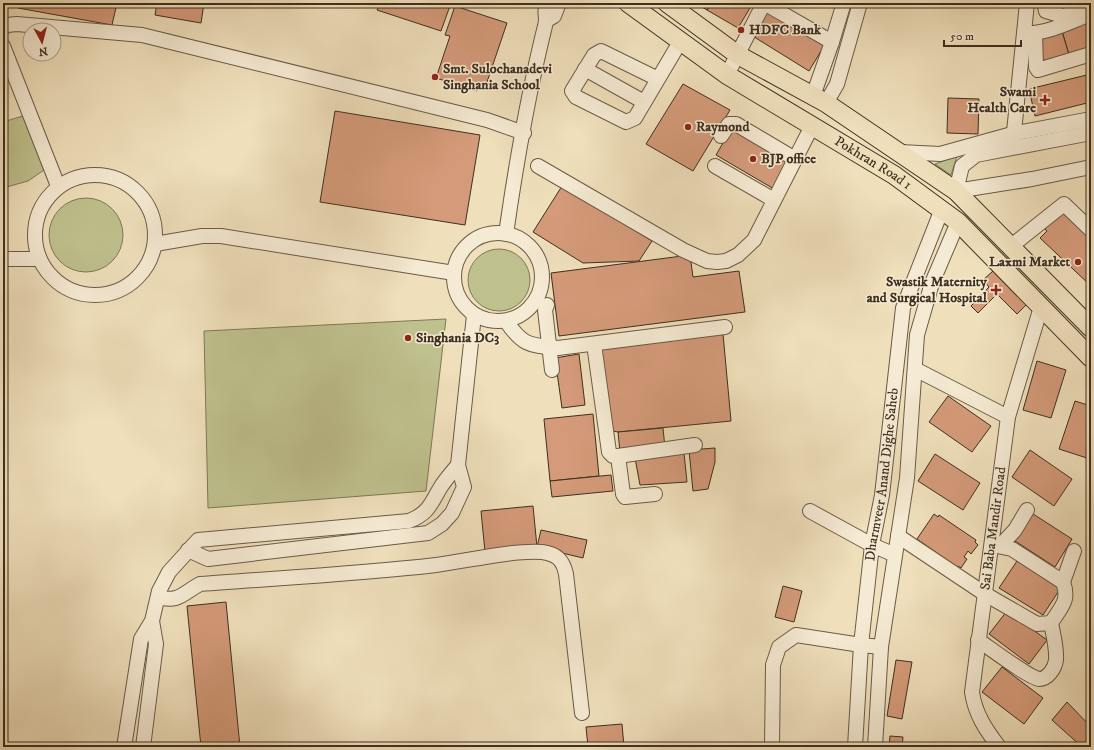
<svg xmlns="http://www.w3.org/2000/svg" width="1094" height="750" font-family="'IM FELL DW Pica',serif">
	<style>
		.green { fill: #bec08d; stroke: #7e7856 }
		.building { fill: #d49a79; stroke: #3e2f1f }
		.lines { fill: none; stroke-linecap: round; stroke-linejoin: round }
		.minor-casing { stroke: #6a5b46; stroke-width: 16 }
		.major-casing { stroke: #3e2f1f; stroke-width: 20 }
		.minor { stroke: #f5ead3; stroke-width: 14 }
		.major { stroke: #efdfbb; stroke-width: 18 }
		.poi-dot { fill: #8f2418; stroke: #f5ead3; stroke-width: 1.5 }
		.labels { text-anchor: middle; dominant-baseline: central; stroke-width: 3; stroke-linejoin: round; paint-order: stroke }
		.poi-label { font-size: 14px; font-weight: bold; fill: #3e2f1f; stroke: #f5ead3; text-anchor: start }
		.street-label { font-size: 14px; fill: #3e2f1f; stroke: #f5ead3 }
	</style>
	<rect width="100%" height="100%" fill="#efdfbb"/>
	<filter id="stains"><feTurbulence type="fractalNoise" baseFrequency=".005" numOctaves="4"/><feColorMatrix values="0 0 0 0 .2 0 0 0 0 .09 0 0 0 0 .02 0 0 0 .5 -.17"/></filter>
	<radialGradient id="worn" r=".72"><stop offset=".6" stop-color="#630" stop-opacity="0"/><stop offset="1" stop-color="#630" stop-opacity=".3"/></radialGradient>
	<g class="green">
		<polygon points="26,115 44,170 28,181 3,188 3,122"/>
		<polygon points="957,156 951,175 935,164"/>
		<circle cx="86" cy="235" r="37"/>
		<circle cx="499" cy="280" r="31"/>
		<polygon points="446,319 426,491 208,508 204,331"/>
	</g>
	<g class="building">
		<polygon points="19,3 117,3 112,25 18,8"/>
		<polygon points="157,3 204,3 201,23 155,15"/>
		<polygon points="369,3 451,3 441,31 377,10 379,6"/>
		<polygon points="695,3 712,3 707,10"/>
		<polygon points="712,3 753,3 738,28 707,10"/>
		<polygon points="1047,3 1081,3 1081,7 1047,6"/>
		<polygon points="455,6 507,23 486,85 480,83 477,91 436,78 450,36 445,35"/>
		<polygon points="766,10 824,46 809,71 751,35"/>
		<polygon points="1086,21 1091,37 1091,52 1070,58 1061,28"/>
		<polygon points="1061,28 1070,58 1045,66 1036,36"/>
		<polygon points="1091,74 1091,102 1035,116 1029,89"/>
		<polygon points="683,84 730,110 693,171 646,144"/>
		<polygon points="948,98 979,99 978,134 947,133"/>
		<polygon points="335,111 480,135 465,225 320,202"/>
		<polygon points="731,129 790,163 774,189 716,155"/>
		<polygon points="562,186 652,241 639,261 583,263 533,232"/>
		<polygon points="1063,208 1091,234 1091,286 1040,238 1047,231 1044,228"/>
		<polygon points="690,255 693,277 739,271 745,312 559,336 551,273"/>
		<polygon points="993,271 1027,304 1017,314 997,294 978,313 971,306 989,287 983,280"/>
		<polygon points="723,334 731,421 618,432 608,430 599,350"/>
		<polygon points="579,354 585,405 562,408 555,358"/>
		<polygon points="1037,361 1066,370 1051,418 1023,410"/>
		<polygon points="948,396 991,426 972,452 929,422"/>
		<polygon points="1075,401 1091,406 1090,459 1059,449"/>
		<polygon points="593,414 599,476 550,481 544,419"/>
		<polygon points="663,428 665,448 620,452 618,432"/>
		<polygon points="715,448 715,462 708,489 693,491 689,450"/>
		<polygon points="1030,450 1072,479 1054,506 1012,477"/>
		<polygon points="684,453 687,482 640,485 635,458"/>
		<polygon points="935,454 980,483 963,510 918,481"/>
		<polygon points="611,475 613,491 552,497 550,481"/>
		<polygon points="533,506 537,547 485,552 481,511"/>
		<polygon points="1030,512 1072,539 1055,567 1012,539"/>
		<polygon points="934,514 938,517 939,515 976,540 975,542 978,545 971,554 968,551 964,557 967,559 961,568 958,566 957,567 917,539"/>
		<polygon points="541,530 587,540 583,558 537,547"/>
		<polygon points="1017,561 1060,589 1043,615 999,588"/>
		<polygon points="783,586 802,591 794,622 775,617"/>
		<polygon points="226,602 240,747 201,747 187,606"/>
		<polygon points="1007,611 1047,640 1029,664 989,634"/>
		<polygon points="896,660 912,662 902,719 887,716"/>
		<polygon points="1002,667 1043,698 1024,724 982,692"/>
		<polygon points="1067,702 1091,727 1091,747 1082,747 1052,720"/>
		<polygon points="622,724 624,747 588,747 586,727"/>
		<polygon points="890,736 903,737 902,747 889,747"/>
	</g>
	<g class="lines">
		<g class="minor-casing">
			<g id="minor">
				<polyline points="764,3 832,42 843,6 842,3"/>
				<polyline points="1044,3 1046,11 1063,16 1080,11 1082,9 1082,3"/>
				<polyline points="547,20 554,16 559,3"/>
				<polyline points="3,28 7,25 17,24 142,35 487,120 524,133"/>
				<path d="M1026,33C1048,34 1071,21 1091,14"/>
				<polyline points="1035,34 1036,67 1038,70 1091,54"/>
				<polyline points="3,46 58,186"/>
				<polyline points="585,69 644,102"/>
				<polyline points="727,75 764,3"/>
				<polyline points="658,79 601,51 594,55 572,91 576,97 626,122 635,118 680,42"/>
				<polyline points="813,96 832,42"/>
				<polyline points="826,103 837,84 860,3"/>
				<polyline points="1091,133 976,155 962,166 956,191 1032,179 1091,167"/>
				<polyline points="721,136 729,124 736,124 795,159"/>
				<polyline points="1013,142 1027,3"/>
				<polyline points="900,152 940,154 1012,134 1091,119"/>
				<polyline points="538,166 683,250 707,261 717,262 726,261 738,255 754,240 812,126"/>
				<polyline points="715,166 774,200"/>
				<circle cx="95" cy="235" r="60"/>
				<circle cx="498" cy="277" r="44"/>
				<path d="M506,234C516,164 528,94 545,26C548,16 543,14 547,3"/>
				<polyline points="155,244 202,236 221,236 454,273"/>
				<polyline points="1010,247 1064,204 1091,230"/>
				<polyline points="3,259 39,259"/>
				<polyline points="547,305 545,310 552,370"/>
				<path d="M506,321C523,346 529,345 558,348L725,327"/>
				<polyline points="594,344 609,452 613,456 618,456 623,494 625,497 655,494"/>
				<polyline points="915,369 1008,417"/>
				<polyline points="618,456 695,445"/>
				<polyline points="810,511 872,545 895,555"/>
				<path d="M898,536L985,594L1037,624L1051,623C1061,607 1070,601 1063,582L1012,549L992,545"/>
				<polyline points="1000,546 1015,530 1027,510"/>
				<polyline points="188,550 208,559 428,533 442,524 452,513 464,487 458,465 474,315"/>
				<polyline points="1063,582 1074,551"/>
				<path d="M158,597C179,603 183,593 200,584C279,578 358,574 436,565C468,561 511,550 542,552C557,554 563,560 566,574L582,713"/>
				<path d="M978,640C990,648 1028,677 1039,679C1048,679 1055,668 1056,660C1057,648 1053,634 1051,623"/>
				<path d="M124,747L141,639L152,621L159,591L169,572L198,540L409,521C430,513 431,502 442,485C447,478 452,472 458,465"/>
				<polyline points="143,747 156,644 152,621"/>
				<polyline points="772,747 773,665 779,647 796,635 861,645 881,647"/>
				<path id="s1" d="M855,747L861,645L872,545L882,495L903,308L942,209"/>
				<polyline points="875,747 881,647 907,478 917,335 932,283 958,222"/>
				<path id="s2" d="M999,747C986,730 975,714 972,692L1008,417L1041,307"/>
			</g>
		</g>
		<g class="major-casing">
			<g id="major">
				<path id="s3" d="M628,3L727,75L894,175L958,222L1091,358"/>
				<polyline points="667,3 738,55 826,103 956,191 1091,328"/>
			</g>
		</g>
		<use href="#minor" class="minor"/>
		<use href="#major" class="major"/>
	</g>
	<g class="poi-dot">
		<circle cx="741" cy="30" r="4"/>
		<circle cx="435" cy="77" r="4"/>
		<path d="M1043 94h4v4h4v4h-4v4h-4v-4h-4v-4h4z"/>
		<circle cx="688" cy="127" r="4"/>
		<circle cx="753" cy="159" r="4"/>
		<circle cx="1078" cy="262" r="4"/>
		<path d="M994 284h4v4h4v4h-4v4h-4v-4h-4v-4h4z"/>
		<circle cx="408" cy="338" r="4"/>
	</g>
	<g class="labels">
		<g class="poi-label">
			<text x="749" y="30">HDFC Bank</text>
			<text x="443" y="69">Smt. Sulochanadevi<tspan x="443" dy="16">Singhania School</tspan></text>
			<text x="1036" y="92" text-anchor="end">Swami<tspan x="1036" dy="16">Health Care</tspan></text>
			<text x="696" y="127">Raymond</text>
			<text x="761" y="159">BJP office</text>
			<text x="1070" y="262" text-anchor="end">Laxmi Market</text>
			<text x="987" y="282" text-anchor="end">Swastik Maternity<tspan x="987" dy="16">and Surgical Hospital</tspan></text>
			<text x="416" y="338">Singhania DC3</text>
		</g>
		<g class="street-label">
			<text stroke="none"><textPath href="#s3" startOffset="293">Pokhran Road 1</textPath></text>
			<text stroke="none"><textPath href="#s1" startOffset="274">Dharmveer Anand Dighe Saheb</textPath></text>
			<text stroke="none"><textPath href="#s2" startOffset="227">Sai Baba Mandir Road</textPath></text>
		</g>
	</g>
	<rect width="1094" height="750" fill="none" stroke="#efdfbb" stroke-width="16"/>
	<rect x="4" y="4" width="1086" height="742" fill="none" stroke="#3e2f1f" stroke-width="2"/>
	<rect x="8" y="8" width="1078" height="734" fill="none" stroke="#3e2f1f"/>
	<g transform="translate(42 42) rotate(173)"><circle r="19" fill="#f5ead3" stroke="#ac9f8b"/>
	<path d="M0-3L7 15L0 10L-7 15Z" fill="#8f2418"/>
	<text y="-6" font-size="11" font-weight="bold" text-anchor="middle" fill="#3e2f1f">N</text>
	</g>
	<path d="M944 40v6h77v-6" fill="none" stroke="#3e2f1f" stroke-width="2"/>
	<text x="950" y="40" font-size="12" fill="#3e2f1f" stroke="#f5ead3" stroke-width="3" paint-order="stroke">50 m</text>
	<rect width="100%" height="100%" filter="url(#stains)"/>
	<rect width="100%" height="100%" fill="url(#worn)"/>
</svg>
